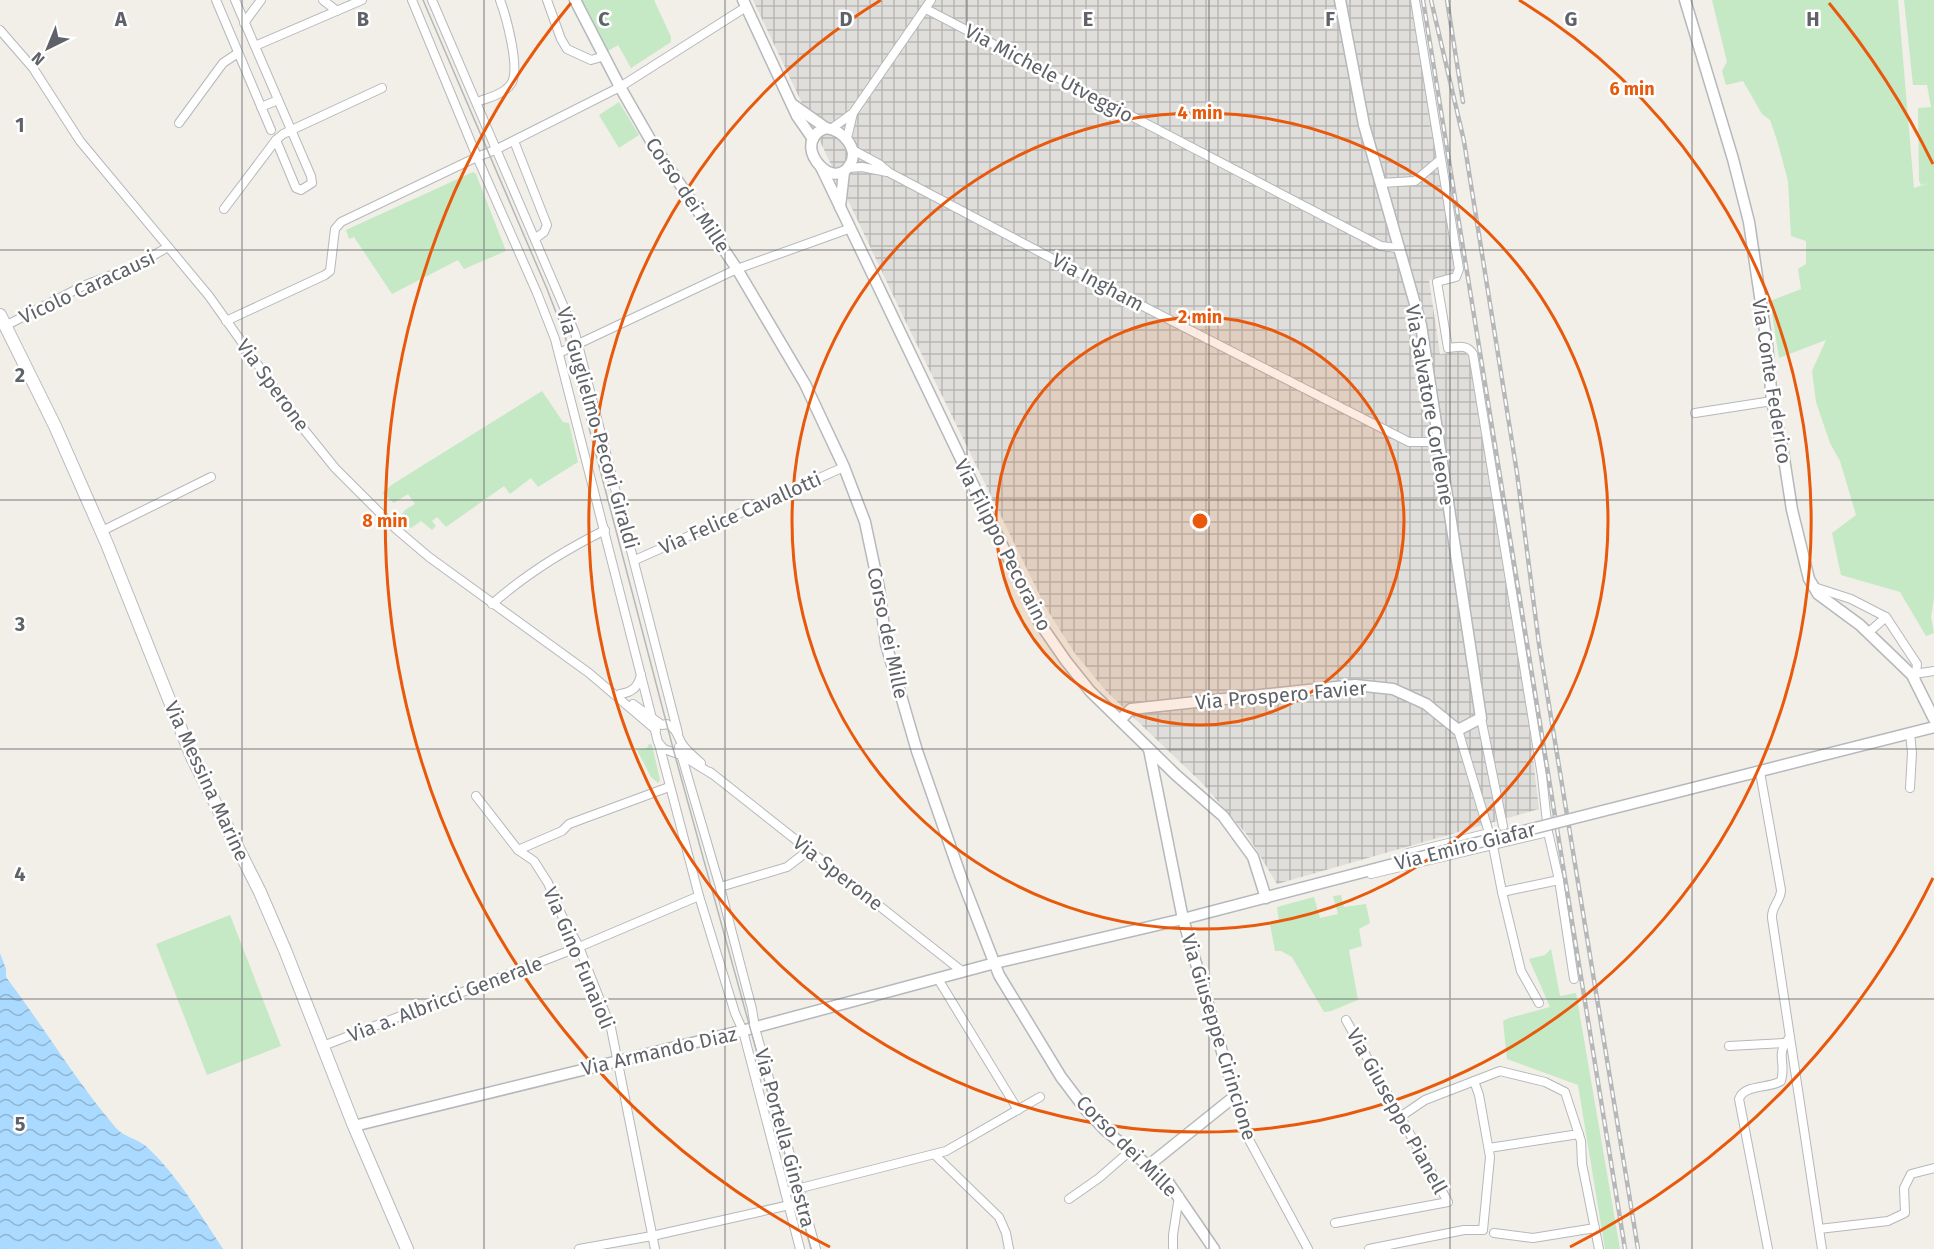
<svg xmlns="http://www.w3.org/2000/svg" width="1934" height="1249" font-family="'Fira Sans',sans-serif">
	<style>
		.industrial { fill: url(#industrial-grid) }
		.green { fill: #c5e8c5 }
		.water { fill: url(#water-waves) }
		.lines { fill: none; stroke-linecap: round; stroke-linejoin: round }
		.minor-casing { stroke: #b5b8bc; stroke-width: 10 }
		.tertiary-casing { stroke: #b5b8bc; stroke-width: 13 }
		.secondary-casing { stroke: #b6babf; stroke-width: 14 }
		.minor { stroke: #fff; stroke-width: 8 }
		.tertiary { stroke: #fff; stroke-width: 10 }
		.secondary { stroke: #fff; stroke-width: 12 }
		.tram { stroke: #b6b7b8; stroke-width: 1.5 }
		.rail-casing { stroke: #b6b7b8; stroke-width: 4.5 }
		.rail { stroke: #fff; stroke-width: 2; stroke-dasharray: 7; stroke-linecap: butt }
		.tertiary-bridge-casing { stroke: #b5b8bc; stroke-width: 13; stroke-linecap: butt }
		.tertiary-bridge { stroke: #fff; stroke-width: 10 }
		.grid { fill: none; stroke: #5f6368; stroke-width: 1.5; stroke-opacity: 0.55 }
		.ring { fill: none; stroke: #e8590c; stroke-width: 3 }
		.labels { text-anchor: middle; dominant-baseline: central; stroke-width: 5; stroke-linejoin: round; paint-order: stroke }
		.street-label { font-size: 20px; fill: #5f6368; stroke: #fff }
		.grid-label { font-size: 20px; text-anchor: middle; font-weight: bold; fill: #5f6368; stroke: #fff; stroke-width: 5; stroke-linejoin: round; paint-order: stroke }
		.centre { fill: #e8590c; stroke: #fff; stroke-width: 3 }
		.ring-label { font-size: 18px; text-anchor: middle; font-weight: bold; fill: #e8590c; stroke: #fff; stroke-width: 5; stroke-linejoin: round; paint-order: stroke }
	</style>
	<defs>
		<pattern id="industrial-grid" width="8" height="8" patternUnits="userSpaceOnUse" patternTransform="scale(1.5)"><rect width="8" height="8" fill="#e0deda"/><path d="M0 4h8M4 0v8" fill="none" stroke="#b9b8b5"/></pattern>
		<pattern id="water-waves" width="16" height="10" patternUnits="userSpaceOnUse" patternTransform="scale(1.5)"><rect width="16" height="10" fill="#aadaff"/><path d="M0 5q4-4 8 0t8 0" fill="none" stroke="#8eb4d2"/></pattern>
	</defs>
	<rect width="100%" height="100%" fill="#f1efe8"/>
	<polygon class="industrial" points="753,0 1418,0 1454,270 1449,276 1429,280 1440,354 1464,351 1470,355 1524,683 1539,809 1277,884 1248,836 1203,784 1107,692 1074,652 1046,608 902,314"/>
	<g class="green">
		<polygon points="580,0 654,0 671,37 671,42 631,68 618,45 606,52"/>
		<polygon points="1712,0 1898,0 1914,188 1929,183 1921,185 1919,181 1918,108 1931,107 1927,85 1913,85 1904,0 1934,0 1934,598 1931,617 1934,633 1926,636 1900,592 1841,575 1832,533 1856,515 1840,461 1830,443 1816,402 1812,371 1826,340 1779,358 1770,301 1801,289 1798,269 1806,264 1806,241 1791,236 1788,181 1777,140 1770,120 1762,114 1743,81 1726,85 1722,71 1727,62"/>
		<polygon points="619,102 639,135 619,148 599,115"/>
		<polygon points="473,172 476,174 506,251 464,269 458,260 392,294 354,237 349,239 346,230"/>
		<polygon points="542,391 563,422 569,423 578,462 538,487 531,478 510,494 504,486 446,527 437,517 432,521 436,526 432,530 421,521 411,528 399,518 405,510 415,504 408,494 394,503 382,493 393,484"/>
		<polygon points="649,744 652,745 660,780 658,783 651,777 637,750 647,748"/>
		<polygon points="1341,895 1344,907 1366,904 1370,923 1359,929 1362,946 1349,950 1358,1000 1331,1011 1324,1012 1292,957 1281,951 1275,951 1270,924 1279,922 1277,907 1314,897 1320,918 1338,914 1333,896"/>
		<polygon points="230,915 281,1046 207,1075 156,944"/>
		<polygon points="1551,949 1560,996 1576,993 1620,1249 1605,1249 1578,1085 1507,1059 1503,1021 1509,1018 1550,1007 1529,959 1545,955"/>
	</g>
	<path class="water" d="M0,953L6,969V977C43,1026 76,1081 116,1128C124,1137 138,1139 147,1147C178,1176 200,1214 223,1249H0Z"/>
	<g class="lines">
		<g class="minor-casing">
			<g id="minor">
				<polyline points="216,0 271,130"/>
				<polyline points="235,0 311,176 312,183 301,190 296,188 276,140"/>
				<polyline points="323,0 337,11"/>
				<polyline points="412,0 477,157 537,293 555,339 658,742 664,749 681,755 712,774"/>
				<polyline points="432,0 575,333 678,733"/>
				<polyline points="547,0 561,39 567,49 591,60 605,56"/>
				<path d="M1415,0L1459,269L1456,277L1437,282L1448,348C1458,347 1467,344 1473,354L1542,776L1548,832L1559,880L1502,892L1521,971L1539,1003"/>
				<polyline points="926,9 1381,246 1397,248"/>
				<polyline points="244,23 261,0"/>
				<polyline points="0,30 33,68 80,141 209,296 302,427 335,468 396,529 429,557 589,673 656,730"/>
				<polyline points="255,46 362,0"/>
				<path d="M477,102C488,98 504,94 511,84C521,70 506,16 500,0"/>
				<polyline points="261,107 278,100"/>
				<polyline points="179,123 223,63 238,53"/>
				<polyline points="831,129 853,113 931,0"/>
				<polyline points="847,138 853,113"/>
				<polyline points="514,141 547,225 544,232 536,238"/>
				<polyline points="851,149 879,164 890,173 1127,298 1409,442 1437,442"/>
				<polyline points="848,168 862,167 887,172"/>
				<polyline points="1380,183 1415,181 1441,159"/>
				<polyline points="224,209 276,140 283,134 382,88"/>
				<polyline points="226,321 325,275 330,271 335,229 341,222 477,157 495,150 620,87 746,7"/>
				<polyline points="5,326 83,286 133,267 168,247"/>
				<polyline points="559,353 737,269 851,228"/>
				<polyline points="1695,413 1772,401"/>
				<polyline points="102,531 211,477"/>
				<polyline points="635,560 844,467"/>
				<polyline points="1814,587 1851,599 1886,617 1917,664 1915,681"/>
				<path d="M492,604C526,574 565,550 605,530"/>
				<polyline points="1868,633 1886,617"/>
				<polyline points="1916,672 1921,673 1934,671"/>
				<path d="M620,694C633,692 638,687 641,675"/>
				<path d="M633,704L662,725L667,724C677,729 677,735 682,744C687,751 694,757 701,763"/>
				<polyline points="1481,718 1503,826"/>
				<polyline points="1458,730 1493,846 1502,892"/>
				<polyline points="1910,733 1912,753 1910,788"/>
				<polyline points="659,744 699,896 735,1013 743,1031 800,1249"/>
				<polyline points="679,747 720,887 752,1009 755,1028 816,1249"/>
				<polyline points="710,772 963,972"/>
				<path d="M1760,772L1781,890C1781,901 1771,906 1772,918L1822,1249"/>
				<polyline points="476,796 518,850 534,861 548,883 562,916 579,947 611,1028 655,1249"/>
				<polyline points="518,850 562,831 569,824 669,787"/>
				<polyline points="1408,853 1489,833"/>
				<polyline points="1371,874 1548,832"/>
				<polyline points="1559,880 1574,979"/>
				<polyline points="720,887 787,867 809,850"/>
				<polyline points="938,979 1018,1110"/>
				<polyline points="323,1046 579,947 699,896"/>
				<polyline points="1729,1046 1784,1043"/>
				<polyline points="1235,1096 1247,1136 1308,1249"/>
				<polyline points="1400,1117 1425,1100 1500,1071 1545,1082 1565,1092 1581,1141 1582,1164 1599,1249"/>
				<polyline points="1489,1148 1579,1134"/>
				<polyline points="935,1155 999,1217 1006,1233 1009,1249"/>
				<polyline points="785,1192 946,1151 1040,1097"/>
				<polyline points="1069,1199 1099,1178 1130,1151"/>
				<polyline points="1335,1223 1448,1202 1346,1020"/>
				<polyline points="1819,1229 1888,1221 1905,1213 1904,1188 1911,1174 1934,1168"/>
				<polyline points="1494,1233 1533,1238 1595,1228"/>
				<polyline points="579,1249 652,1236 803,1202"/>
				<polyline points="1173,1249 1173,1235 1179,1196"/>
				<polyline points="1369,1249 1464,1230 1483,1230 1490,1157 1479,1095 1474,1081"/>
				<path d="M1768,1249L1739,1099C1744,1084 1769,1089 1781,1081C1787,1061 1774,1056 1790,1037"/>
			</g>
		</g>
		<g class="tertiary-casing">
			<g id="tertiary">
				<polyline points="575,0 620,87 651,141 737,269 805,384 844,467 865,522 879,588 886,644 917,751 961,877 999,975 1061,1077 1086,1110 1105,1130 1168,1182 1214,1249"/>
				<polyline points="743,0 797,116 813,139"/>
				<polyline points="1685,0 1733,159 1749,222 1767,344 1772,401 1783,452 1792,510 1809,579 1818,594 1860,625 1912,675 1934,719"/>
				<polyline points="792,104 826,128"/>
				<path d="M826,128C843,130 861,150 849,166C831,193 789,141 826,128Z"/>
				<polyline points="821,167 1039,622 1066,661 1090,691 1176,775 1223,816 1253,857 1266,898"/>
				<polyline points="840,207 844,172"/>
				<polyline points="1120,720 1131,709 1355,685 1393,689 1426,704 1458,730 1481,718 1421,325 1364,125 1340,0"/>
				<polyline points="1713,783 1934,727"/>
				<polyline points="354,1126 749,1029 995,963 1183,919 1409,860"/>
				<polyline points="1149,1165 1235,1096 1183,919 1149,749"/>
			</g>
		</g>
		<g class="secondary-casing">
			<polyline id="secondary" points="0,315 55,426 107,544 192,757 260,892 285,950 354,1126 407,1249"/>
		</g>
		<use href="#minor" class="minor"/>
		<use href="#tertiary" class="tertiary"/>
		<use href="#secondary" class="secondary"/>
		<polyline class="tram" points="423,0 547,289 565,336 674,752 811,1249"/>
		<g class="rail-casing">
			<g id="rail">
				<polyline points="1423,0 1625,1249"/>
				<polyline points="1431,0 1464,141 1517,473 1539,644 1638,1249"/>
				<polyline points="1447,0 1463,102"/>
			</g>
		</g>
		<use href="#rail" class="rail"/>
		<g class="tertiary-bridge-casing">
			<polyline id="tertiary-bridge" points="1409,860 1713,783"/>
		</g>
		<use href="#tertiary-bridge" class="tertiary-bridge"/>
	</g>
	<path class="grid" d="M242,0V1249M484,0V1249M725,0V1249M967,0V1249M1209,0V1249M1450,0V1249M1692,0V1249M0,250H1934M0,500H1934M0,749H1934M0,999H1934"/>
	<circle cx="1200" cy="521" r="204" fill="#e8590c" fill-opacity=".12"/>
	<g class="ring">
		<circle cx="1200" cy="521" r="204"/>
		<circle cx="1200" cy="521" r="408"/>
		<path d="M1519 0A611 611 0 1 1 881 0"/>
		<path d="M1933 878A815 815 0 0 1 1570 1247M830 1247A815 815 0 0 1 571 3M1829 3A815 815 0 0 1 1933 164"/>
	</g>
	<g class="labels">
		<g class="street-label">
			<text transform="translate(1049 73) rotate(28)">Via Michele Utveggio</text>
			<text transform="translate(688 195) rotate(56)">Corso dei Mille</text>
			<text transform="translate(1098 282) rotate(28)">Via Ingham</text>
			<text transform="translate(87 287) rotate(-25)">Vicolo Caracausi</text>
			<text transform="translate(1772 381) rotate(81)">Via Conte Federico</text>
			<text transform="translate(273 385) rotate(54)">Via Sperone</text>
			<text transform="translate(1430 405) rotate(80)">Via Salvatore Corleone</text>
			<text transform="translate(598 428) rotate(74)">Via Guglielmo Pecori Giraldi</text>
			<text transform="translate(740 513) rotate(-24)">Via Felice Cavallotti</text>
			<text transform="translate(1003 545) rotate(63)">Via Filippo Pecoraino</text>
			<text transform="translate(888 633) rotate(78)">Corso dei Mille</text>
			<text transform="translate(1281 695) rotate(-5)">Via Prospero Favier</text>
			<text transform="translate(207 781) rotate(65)">Via Messina Marine</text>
			<text transform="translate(1465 846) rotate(-14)">Via Emiro Giafar</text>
			<text transform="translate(838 873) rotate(38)">Via Sperone</text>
			<text transform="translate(579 958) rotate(67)">Via Gino Funaioli</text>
			<text transform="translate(445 999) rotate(-21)">Via a. Albricci Generale</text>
			<text transform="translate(1219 1037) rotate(73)">Via Giuseppe Cirincione</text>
			<text transform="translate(659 1051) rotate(-13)">Via Armando Diaz</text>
			<text transform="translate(1397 1111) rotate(61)">Via Giuseppe Pianell</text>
			<text transform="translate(785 1138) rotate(75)">Via Portella Ginestra</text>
			<text transform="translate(1127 1146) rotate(45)">Corso dei Mille</text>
		</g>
	</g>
	<g class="grid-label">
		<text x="121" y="26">A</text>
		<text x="363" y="26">B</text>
		<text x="604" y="26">C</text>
		<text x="846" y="26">D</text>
		<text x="1088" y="26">E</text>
		<text x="1330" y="26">F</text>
		<text x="1571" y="26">G</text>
		<text x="1813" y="26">H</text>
		<text x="20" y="132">1</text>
		<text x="20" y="382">2</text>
		<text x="20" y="631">3</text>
		<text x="20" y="881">4</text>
		<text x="20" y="1131">5</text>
	</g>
	<circle cx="1200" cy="521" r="9" class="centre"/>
	<g class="ring-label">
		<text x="1632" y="95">6 min</text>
		<text x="1200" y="119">4 min</text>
		<text x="1200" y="323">2 min</text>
		<text x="385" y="527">8 min</text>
	</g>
	<g transform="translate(48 48) rotate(223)" stroke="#ffffff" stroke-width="4.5" paint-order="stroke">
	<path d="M0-4.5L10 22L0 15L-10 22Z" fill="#5f6368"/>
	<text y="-9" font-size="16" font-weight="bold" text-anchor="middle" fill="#5f6368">N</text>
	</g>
</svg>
